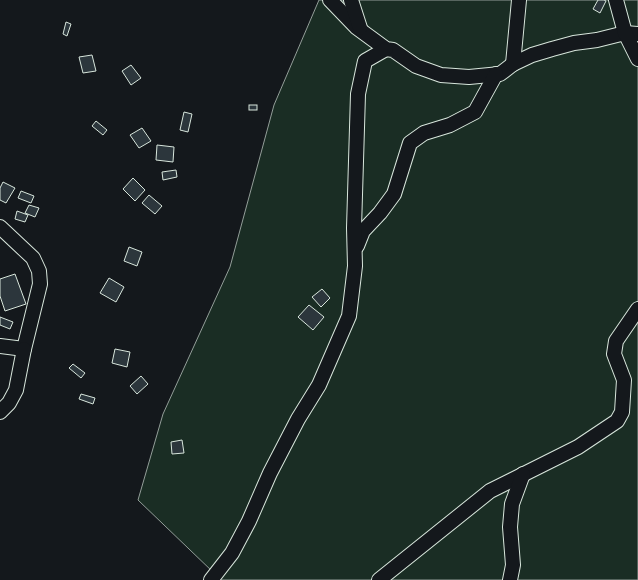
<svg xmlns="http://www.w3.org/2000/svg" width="638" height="580" font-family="'Source Sans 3',sans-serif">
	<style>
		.green { fill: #1a2d24; stroke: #939e99 }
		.building { fill: #2c363c; stroke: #d8e6dc }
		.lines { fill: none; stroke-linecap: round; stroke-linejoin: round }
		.minor-casing { stroke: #d8e6dc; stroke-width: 16 }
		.minor { stroke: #14181c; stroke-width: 14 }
	</style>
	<rect width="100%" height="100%" fill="#14181c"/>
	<polygon class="green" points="319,0 638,0 638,580 209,580 214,573 138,500 163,414 230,267 274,105"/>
	<g class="building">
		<polygon points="598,0 604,0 606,1 600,13 593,9"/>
		<polygon points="66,22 71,24 67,36 63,34"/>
		<polygon points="92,55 96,71 83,73 79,57"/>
		<polygon points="131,65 141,78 131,85 122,71"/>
		<rect x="249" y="105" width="8" height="5"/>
		<polygon points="184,112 192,114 188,132 180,130"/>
		<polygon points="96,121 107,130 103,135 92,126"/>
		<polygon points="142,128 151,141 139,148 130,135"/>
		<polygon points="157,145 174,147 173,162 156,160"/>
		<polygon points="176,170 177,177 163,180 162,172"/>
		<polygon points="133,178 145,190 135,201 123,189"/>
		<polygon points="3,182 15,188 6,203 0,200 0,188"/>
		<polygon points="21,191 34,196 31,203 18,198"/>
		<polygon points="149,195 162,206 155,214 142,203"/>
		<polygon points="29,205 39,208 35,217 25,213"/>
		<polygon points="17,211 28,215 25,222 15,219"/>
		<polygon points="129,247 142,252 137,266 124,261"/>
		<polygon points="15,274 26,304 5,311 0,296 0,279"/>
		<polygon points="109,278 124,287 116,302 100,293"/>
		<polygon points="322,289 330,298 321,307 312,297"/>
		<polygon points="309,305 324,317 313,330 298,317"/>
		<polygon points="0,317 13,322 10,329 0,325"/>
		<polygon points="115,349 130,352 127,367 112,363"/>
		<polygon points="73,364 85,373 81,378 69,368"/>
		<polygon points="141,376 148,384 137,394 130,386"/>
		<polygon points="81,394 95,398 93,404 79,399"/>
		<polygon points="182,440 184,453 172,454 171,442"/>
	</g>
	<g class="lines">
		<g class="minor-casing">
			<g id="minor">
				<polyline points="330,0 356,27 386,49 393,50 416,66 441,75 469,77 500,74 513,64 532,55 552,49 574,43 597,40 625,33 638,34"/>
				<polyline points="351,0 360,28"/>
				<polyline points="616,0 625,33 638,59"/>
				<polyline points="513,64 519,0"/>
				<polyline points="0,227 33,258 39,271 40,284 24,349 0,346"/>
				<polyline points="357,246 363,231 380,213 394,194 410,143 424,133 450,125 475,112 496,74"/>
				<polyline points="0,412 9,403 16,390 24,349"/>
				<polyline points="211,580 232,553 249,521 270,473 298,419 319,385 349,316 355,266 354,228 358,94 365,61 386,49"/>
				<polyline points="379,580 490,491 578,447 617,421 622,412 624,380 614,354 616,341 638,309"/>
				<polyline points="510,580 513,565 510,527 512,504 523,474"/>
			</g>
		</g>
		<use href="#minor" class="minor"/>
	</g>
</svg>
